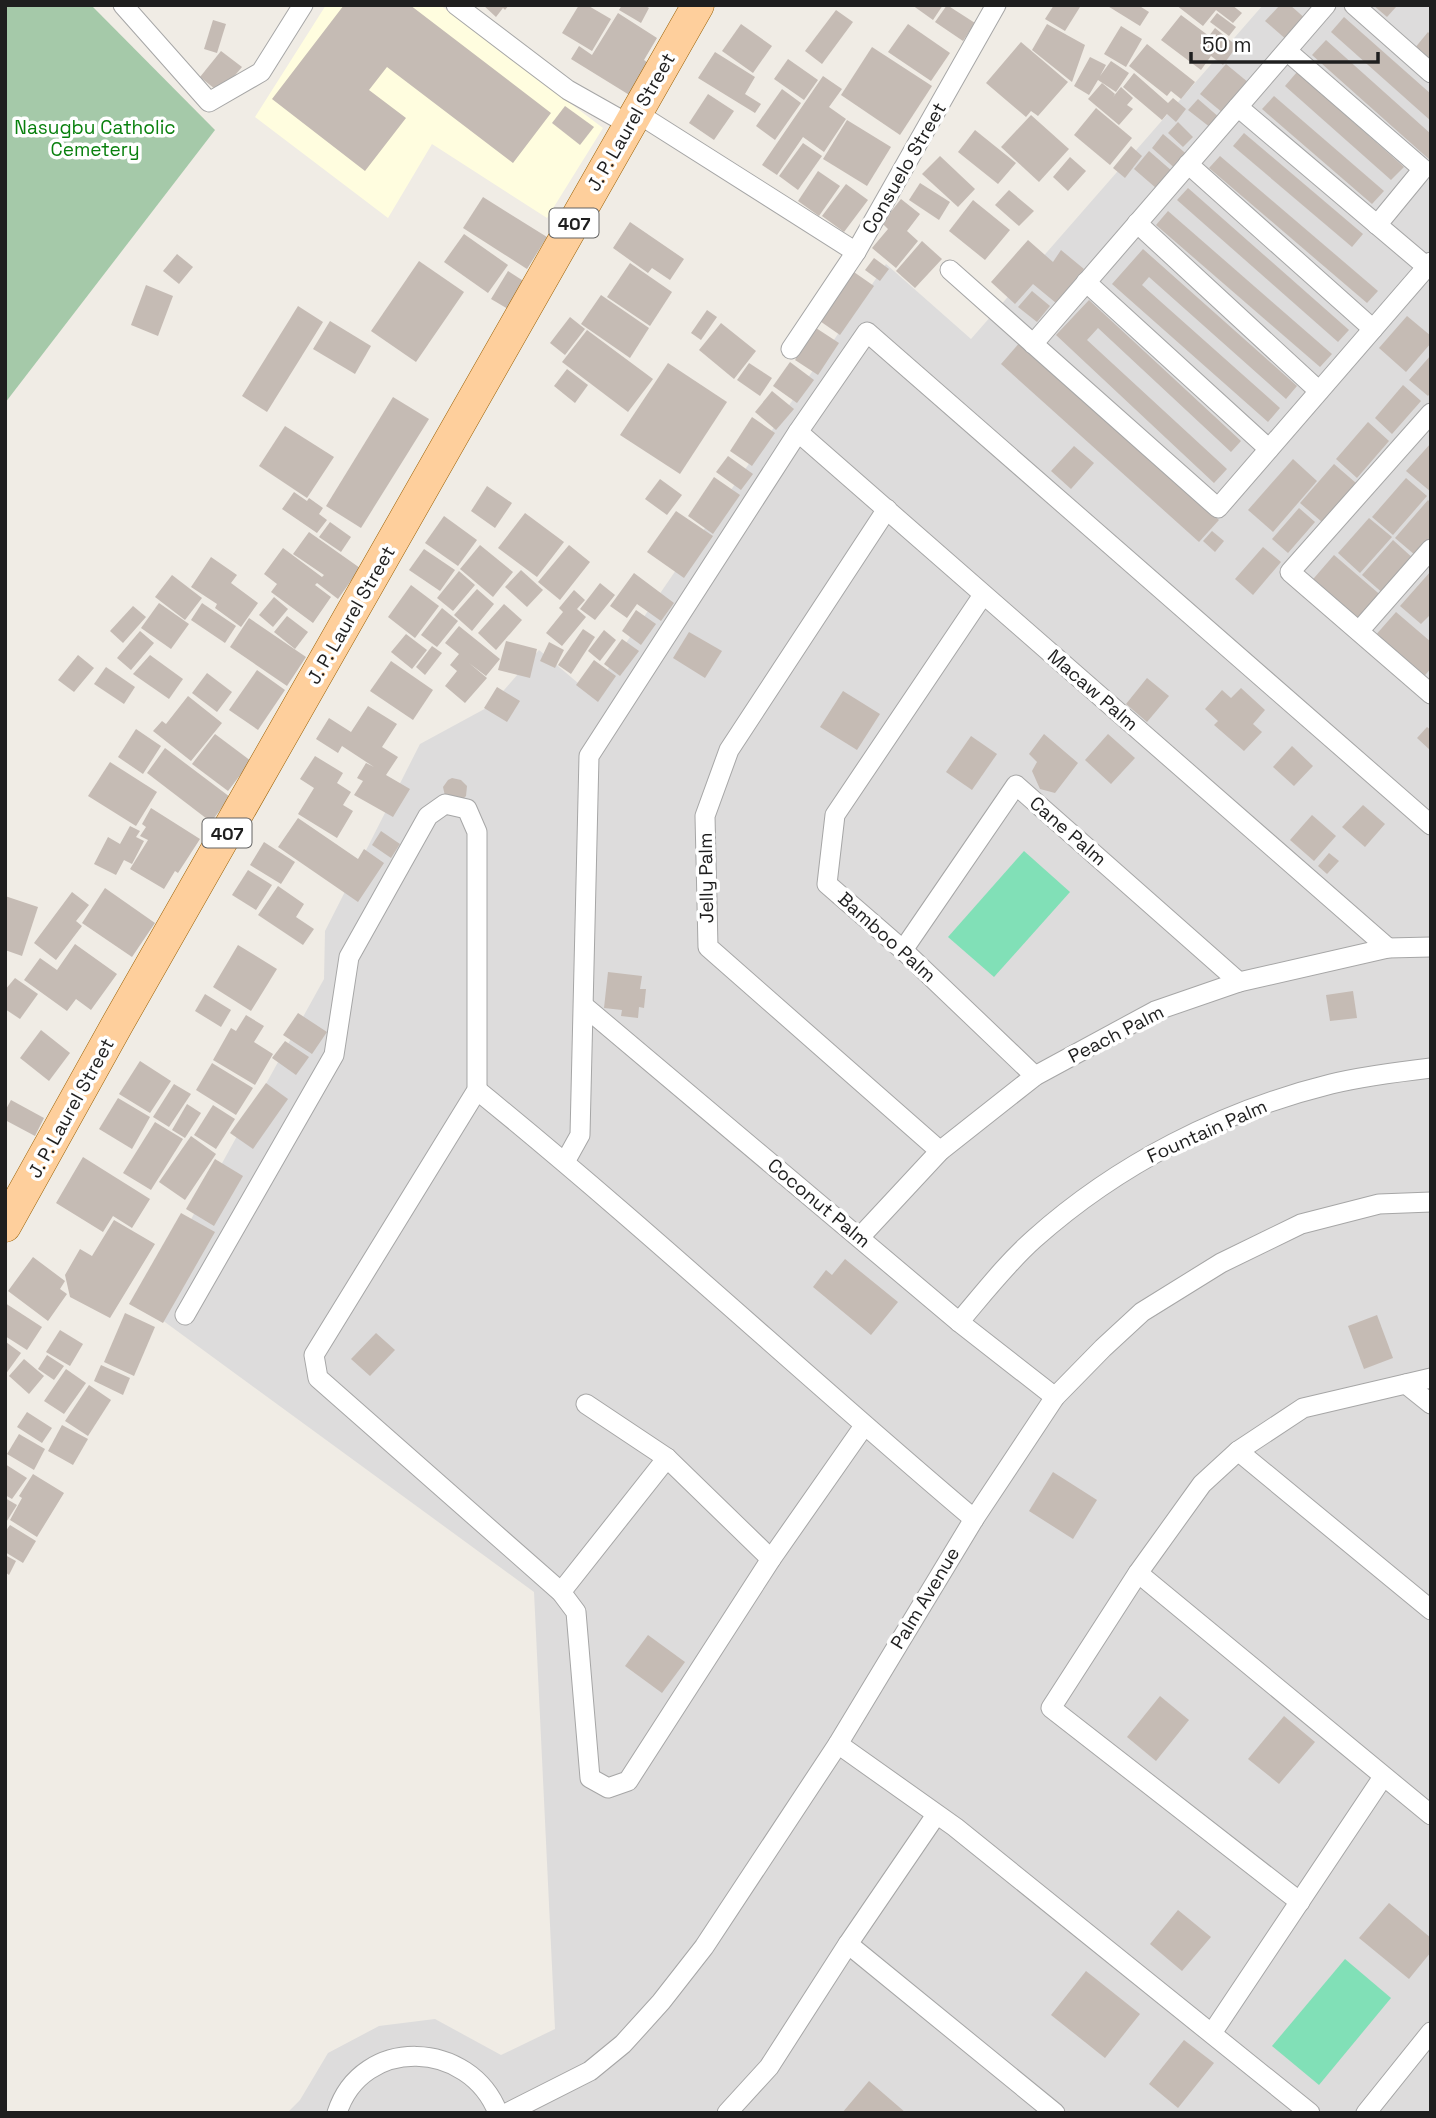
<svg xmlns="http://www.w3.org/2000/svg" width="1436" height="2118" font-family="'Space Grotesk',sans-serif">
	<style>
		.residential { fill: #dddcdc }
		.education { fill: #fffddf }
		.cemetery { fill: #a5c9a9 }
		.pitch { fill: #81e0b7 }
		.building { fill: #c5bbb4 }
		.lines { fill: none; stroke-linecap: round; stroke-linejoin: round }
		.minor-casing { stroke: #a6a6a6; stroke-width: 21 }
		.primary-casing { stroke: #9a5f00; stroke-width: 33 }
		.minor { stroke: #fff; stroke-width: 19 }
		.primary { stroke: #fecf9c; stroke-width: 32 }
		.labels { text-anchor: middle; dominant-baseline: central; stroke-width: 7; stroke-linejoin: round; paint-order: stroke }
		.shield { fill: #fff; stroke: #626262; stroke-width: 2 }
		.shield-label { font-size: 18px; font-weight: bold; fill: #1f1f1f }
		.street-label { font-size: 19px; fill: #1f1f1f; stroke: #fff }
		.park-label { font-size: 19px; fill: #09800e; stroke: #fff }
	</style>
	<rect width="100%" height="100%" fill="#f0ece5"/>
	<polygon class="residential" points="1263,5 1431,5 1431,2113 287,2113 300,2100 328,2053 379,2026 435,2019 501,2055 555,2029 534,1592 143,1306 324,979 325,931 420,744 490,706 539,650 591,694 886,264 971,339"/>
	<polygon class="education" points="326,5 440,5 603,128 547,218 432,144 388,218 255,117"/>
	<polygon class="cemetery" points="5,5 91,5 215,130 5,403"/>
	<g class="pitch">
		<polygon points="1024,851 1070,892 994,977 948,937"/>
		<polygon points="1345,1959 1391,1998 1319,2085 1272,2046"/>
	</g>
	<g class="building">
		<polygon points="344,5 410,5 551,113 513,163 387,67 369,90 406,118 365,171 272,99"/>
		<polygon points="483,5 509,5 505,10 503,8 496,17"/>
		<polygon points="579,5 587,5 611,19 592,51 562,33"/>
		<polygon points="622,5 644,5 649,8 641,23 619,10"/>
		<polygon points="912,5 943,5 933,20"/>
		<polygon points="947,5 975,23 963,41 935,22"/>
		<polygon points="1054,5 1078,5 1080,7 1065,31 1045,19"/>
		<polygon points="1106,5 1138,5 1149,12 1140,26"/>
		<polygon points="1176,5 1232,5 1242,13 1233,23 1216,10 1203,26"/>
		<polygon points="1280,5 1290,5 1307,20 1288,41 1265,21"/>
		<polygon points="1373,5 1394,5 1396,7 1387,17"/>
		<polygon points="836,10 853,22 822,64 805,51"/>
		<polygon points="618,13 657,38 644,60 651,65 631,96 571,59 579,46 592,55"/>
		<polygon points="1217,13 1236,27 1229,36 1210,22"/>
		<polygon points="1181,15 1209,36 1215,28 1237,46 1223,65 1211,56 1201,70 1161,40"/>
		<polygon points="1344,17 1431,94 1431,121 1331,32"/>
		<polygon points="213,20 226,24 217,53 204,49"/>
		<polygon points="741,24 772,46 753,73 722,51"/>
		<polygon points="908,24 950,53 931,81 888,52"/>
		<polygon points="1047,24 1085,45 1072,82 1032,50"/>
		<polygon points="1121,26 1142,39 1126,67 1104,54"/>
		<polygon points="1428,32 1431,35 1431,71 1410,54"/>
		<polygon points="1326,40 1431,134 1431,161 1312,55"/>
		<polygon points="1021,42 1068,82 1038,116 1031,111 1026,117 986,83"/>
		<polygon points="1147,44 1195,82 1181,99 1171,91 1167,96 1129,66"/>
		<polygon points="872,47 932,86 900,135 841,95"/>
		<polygon points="221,51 242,67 220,93 200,77"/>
		<polygon points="715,52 755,77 745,94 761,104 755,113 698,78"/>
		<polygon points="1090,57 1106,65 1100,76 1111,61 1129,73 1116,92 1098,80 1089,95 1074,86"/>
		<polygon points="788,59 818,80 804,100 774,79"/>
		<polygon points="1226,64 1249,83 1223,113 1200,94"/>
		<polygon points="1297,72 1404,167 1391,180 1285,86"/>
		<polygon points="1134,73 1168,103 1173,98 1186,109 1176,122 1167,114 1162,120 1123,87"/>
		<polygon points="823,76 842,89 829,107 846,119 824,152 803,137 777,175 762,165"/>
		<polygon points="1102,83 1115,94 1113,97 1121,87 1133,98 1127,105 1133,109 1119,125 1088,99"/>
		<polygon points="782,89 801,103 775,140 756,126"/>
		<polygon points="708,94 734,111 714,140 689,123"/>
		<polygon points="1274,96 1384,191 1372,204 1262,109"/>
		<polygon points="1198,99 1220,118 1211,128 1188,110"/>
		<polygon points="565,106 594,127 580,145 552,123"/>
		<polygon points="1096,108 1132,138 1110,165 1074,135"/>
		<polygon points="1031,115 1069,149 1039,182 1001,147"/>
		<polygon points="847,120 891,147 867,186 823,159"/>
		<polygon points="1178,122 1193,137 1183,147 1168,133"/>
		<polygon points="975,130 1016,163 998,184 958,152"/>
		<polygon points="1244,133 1363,234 1352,247 1233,146"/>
		<polygon points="1163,134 1190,157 1178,171 1152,148"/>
		<polygon points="803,143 822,156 798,190 779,176"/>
		<polygon points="1131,146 1142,156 1125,178 1113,168"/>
		<polygon points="1149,151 1172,171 1156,188 1134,169"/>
		<polygon points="940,156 975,189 958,207 922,174"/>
		<polygon points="1220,156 1378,291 1367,303 1209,168"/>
		<polygon points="1070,157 1086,171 1068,191 1053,177"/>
		<polygon points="818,171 840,186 819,216 798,201"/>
		<polygon points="920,183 950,202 939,220 909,200"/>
		<polygon points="846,184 868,200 844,232 822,216"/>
		<polygon points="1188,188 1349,330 1338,342 1177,200"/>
		<polygon points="1009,190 1034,211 1019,226 995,205"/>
		<polygon points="483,197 547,237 527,269 463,228"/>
		<polygon points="901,199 920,214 907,231 918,241 896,268 872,248 888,229 882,223"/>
		<polygon points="973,200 1010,230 985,260 949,231"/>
		<polygon points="1168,211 1332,354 1320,367 1156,225"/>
		<polygon points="630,222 684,259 670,280 652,268 648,273 613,248"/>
		<polygon points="464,234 508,265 488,293 444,262"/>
		<polygon points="1028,240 1053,262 1061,250 1084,269 1056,303 1033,284 1015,304 991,282"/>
		<polygon points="922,241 942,259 915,288 896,271"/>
		<polygon points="1143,249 1297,386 1286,399 1149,277 1142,285 1280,408 1268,422 1112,284"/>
		<polygon points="177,254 193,267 179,284 163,271"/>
		<polygon points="874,258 889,269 880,281 865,270"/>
		<polygon points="419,261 464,292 416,362 371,331"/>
		<polygon points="630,263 672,292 650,326 607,297"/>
		<polygon points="851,270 874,286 840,335 817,319"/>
		<polygon points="508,271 525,282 508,309 491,299"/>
		<polygon points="146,285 173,296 158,336 131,325"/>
		<polygon points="1032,291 1050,306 1037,322 1018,307"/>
		<polygon points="601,295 649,328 630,358 581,324"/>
		<polygon points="1089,300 1241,441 1231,452 1098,328 1087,340 1227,469 1214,483 1056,335"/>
		<polygon points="298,306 323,322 267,412 242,396"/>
		<polygon points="707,310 717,317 701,340 691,333"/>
		<polygon points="1407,316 1431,336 1431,343 1406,372 1379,348"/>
		<polygon points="570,317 585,329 565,355 550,343"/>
		<polygon points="330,321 371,346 355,374 313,349"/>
		<polygon points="721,323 756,351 734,379 699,350"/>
		<polygon points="816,328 839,343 818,375 795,360"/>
		<polygon points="587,330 653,379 628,412 562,362"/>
		<polygon points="1021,341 1219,520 1199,542 1001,364"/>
		<polygon points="1431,355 1431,392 1428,396 1409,380"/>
		<polygon points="790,362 814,380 797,403 773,386"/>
		<polygon points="668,363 727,402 680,474 620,435"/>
		<polygon points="749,363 772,378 760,396 737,380"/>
		<polygon points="567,369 588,385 575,403 554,386"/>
		<polygon points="1403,385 1421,401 1392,434 1375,418"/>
		<polygon points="772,391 794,409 776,430 755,412"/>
		<polygon points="393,397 429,419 361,528 326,506"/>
		<polygon points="752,417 775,433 752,466 730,451"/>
		<polygon points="1368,422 1389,441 1357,478 1336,459"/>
		<polygon points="285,426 334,457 307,498 259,466"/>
		<polygon points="1431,443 1431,492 1406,471"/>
		<polygon points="1074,446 1094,463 1071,489 1051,471"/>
		<polygon points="728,456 753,474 741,490 716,472"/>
		<polygon points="1293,459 1317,481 1273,532 1248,510"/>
		<polygon points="1334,464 1356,483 1322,522 1300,503"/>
		<polygon points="714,477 740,495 713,534 688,516"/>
		<polygon points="1406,478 1427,496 1393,535 1372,517"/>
		<polygon points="660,479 682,495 667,515 645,499"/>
		<polygon points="487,486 512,503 495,528 471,511"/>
		<polygon points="294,492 307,501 309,498 323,508 319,514 327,520 317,533 282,509"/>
		<polygon points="1428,500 1431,503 1431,537 1415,555 1395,538"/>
		<polygon points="1299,508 1315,522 1288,553 1272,539"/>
		<polygon points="676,511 713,536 684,578 647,552"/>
		<polygon points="525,513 564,542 537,577 498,548"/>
		<polygon points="444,516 477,540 458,566 425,543"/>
		<polygon points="1369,518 1392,537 1360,573 1338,553"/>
		<polygon points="330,522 351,537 341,552 319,537"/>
		<polygon points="1212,531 1224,541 1215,552 1203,541"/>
		<polygon points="309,532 360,568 338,599 317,583 315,585 331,597 313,623 271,592 277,584 264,574 283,548 322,577 324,575 293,554"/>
		<polygon points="1393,540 1415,560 1385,595 1362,575"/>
		<polygon points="480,545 513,572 493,597 460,569"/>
		<polygon points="569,545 590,562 560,600 538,582"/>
		<polygon points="1263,547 1281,562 1253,595 1235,579"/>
		<polygon points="424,549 455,570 440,591 409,570"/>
		<polygon points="1334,555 1384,598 1358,628 1308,585"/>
		<polygon points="211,557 237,575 231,583 258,603 241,627 215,608 217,604 191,587"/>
		<polygon points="521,570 543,590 527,607 505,587"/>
		<polygon points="459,571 475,585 453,611 437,598"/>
		<polygon points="1431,571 1431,614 1421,624 1400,606"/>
		<polygon points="634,573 674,603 661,621 637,604 627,618 610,606"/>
		<polygon points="172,575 202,598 185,620 155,597"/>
		<polygon points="600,583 615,595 595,620 580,609"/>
		<polygon points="411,585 439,606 415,638 388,617"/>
		<polygon points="477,589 494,604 472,631 454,615"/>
		<polygon points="574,590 585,600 577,609 586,617 562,646 546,633 563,612 559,608"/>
		<polygon points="274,597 288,609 273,627 259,615"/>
		<polygon points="159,603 189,624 171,649 141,628"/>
		<polygon points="202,603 236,626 225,643 191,620"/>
		<polygon points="504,604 522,620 496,650 478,633"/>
		<polygon points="133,606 146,617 123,643 110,631"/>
		<polygon points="442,608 458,621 437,647 421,635"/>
		<polygon points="636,610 656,624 641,645 622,631"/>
		<polygon points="1396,612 1431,642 1431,668 1422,679 1374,637"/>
		<polygon points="287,616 308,632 295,649 274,632"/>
		<polygon points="249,618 306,657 287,686 230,647"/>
		<polygon points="459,626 500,659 486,676 469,663 487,678 465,703 445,686 457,671 450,665 459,654 445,643"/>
		<polygon points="583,629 595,637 571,674 558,665"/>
		<polygon points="604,630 616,640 600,661 588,651"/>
		<polygon points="140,631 154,643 131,670 117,658"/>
		<polygon points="689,632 722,651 705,678 673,658"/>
		<polygon points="406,634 427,650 412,669 391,652"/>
		<polygon points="622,639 639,651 620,676 604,664"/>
		<polygon points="506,641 537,649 530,678 498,670"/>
		<polygon points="549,642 564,650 555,668 540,661"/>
		<polygon points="432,646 442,653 425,675 416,667"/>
		<polygon points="78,655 94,668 74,692 58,680"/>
		<polygon points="150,655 183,679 169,699 133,674"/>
		<polygon points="594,660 616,676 598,702 576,685"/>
		<polygon points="391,661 433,690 413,720 370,691"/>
		<polygon points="106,667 135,687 124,704 94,684"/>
		<polygon points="257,670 285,690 258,730 229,710"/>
		<polygon points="207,673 232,692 217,712 192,693"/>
		<polygon points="1147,678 1169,696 1147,722 1126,704"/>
		<polygon points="497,687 520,701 507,722 484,708"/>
		<polygon points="1241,688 1265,710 1253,724 1262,732 1244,751 1214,725 1218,721 1205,709 1222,690 1231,698"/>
		<polygon points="843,691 880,714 857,750 820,727"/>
		<polygon points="188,696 222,723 191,761 153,731 162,721 166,724"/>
		<polygon points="368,706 397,724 382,747 398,757 386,775 410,789 393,817 354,795 363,781 357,778 366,763 374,767 342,746 338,753 316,739 329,718 351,732"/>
		<polygon points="1427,727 1431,730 1431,751 1417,738"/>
		<polygon points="136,729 161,746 143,774 118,757"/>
		<polygon points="215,734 251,761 228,791 192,764"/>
		<polygon points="1044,734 1078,763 1055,793 1040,789 1032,771 1037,762 1029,754"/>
		<polygon points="1108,734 1135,758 1111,784 1085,760"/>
		<polygon points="971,736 997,754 972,790 946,772"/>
		<polygon points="1292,746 1313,766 1294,786 1273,767"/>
		<polygon points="165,748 230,797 211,822 147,773"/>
		<polygon points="315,756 343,773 337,783 351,792 343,805 353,811 337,838 298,814 314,788 300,779"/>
		<polygon points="110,762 157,792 136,826 88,796"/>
		<polygon points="452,778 461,780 467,786 466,796 462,800 445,796 443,787 448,780"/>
		<polygon points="1363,805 1385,824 1365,847 1342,827"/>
		<polygon points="151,808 200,839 178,873 175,871 164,889 130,869 148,840 140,836 146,827 142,824"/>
		<polygon points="1312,815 1336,836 1314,861 1290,840"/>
		<polygon points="298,818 358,859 364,849 384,863 358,902 278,847"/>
		<polygon points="130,826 140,831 136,837 144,841 132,864 124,860 116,875 94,864 108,837 120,844"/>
		<polygon points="381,831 400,844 391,858 372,845"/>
		<polygon points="264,842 295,862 281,884 250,865"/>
		<polygon points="1329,853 1339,861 1327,874 1318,866"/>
		<polygon points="248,870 272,885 256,910 232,895"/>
		<polygon points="278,886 304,904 296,917 314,929 303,945 258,915"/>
		<polygon points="105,888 155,923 132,957 82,923"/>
		<polygon points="72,892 89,905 76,921 82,926 56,960 34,943"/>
		<polygon points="5,896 38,907 22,956 5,950"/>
		<polygon points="75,944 117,974 91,1010 76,999 67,1011 24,980 40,958 57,970"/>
		<polygon points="238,945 277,969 251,1011 213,987"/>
		<polygon points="608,972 642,976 640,989 646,989 644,1008 639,1007 638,1018 621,1016 622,1010 604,1008"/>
		<polygon points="15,978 38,994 20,1019 5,1009 5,990"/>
		<polygon points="1353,991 1357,1018 1330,1021 1326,995"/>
		<polygon points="205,994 231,1010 221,1027 195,1011"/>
		<polygon points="298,1013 327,1032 312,1054 283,1035"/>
		<polygon points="246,1015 264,1026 254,1042 273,1054 255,1085 213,1060 231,1028 236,1031"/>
		<polygon points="41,1030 70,1053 49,1081 20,1058"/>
		<polygon points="285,1041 309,1057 296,1075 272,1058"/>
		<polygon points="140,1061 171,1081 150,1113 119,1094"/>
		<polygon points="212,1063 253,1088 236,1115 196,1090"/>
		<polygon points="266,1083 288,1099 253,1149 230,1133"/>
		<polygon points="174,1084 191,1094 169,1127 153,1117"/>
		<polygon points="118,1098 150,1117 132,1149 99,1129"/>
		<polygon points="11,1100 44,1118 35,1136 5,1120 5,1111"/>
		<polygon points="187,1104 201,1113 185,1138 172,1130"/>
		<polygon points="213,1105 235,1119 216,1149 194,1135"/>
		<polygon points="155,1122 183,1139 151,1190 123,1173"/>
		<polygon points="191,1136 216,1154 185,1200 159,1182"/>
		<polygon points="83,1157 150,1199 132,1228 113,1216 103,1232 56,1203"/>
		<polygon points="215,1159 243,1176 214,1226 186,1209"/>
		<polygon points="181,1213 215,1232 163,1323 129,1304"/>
		<polygon points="114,1220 155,1244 110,1318 70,1297 65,1275 80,1249 92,1256"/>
		<polygon points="33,1257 65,1281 60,1289 67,1294 48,1321 8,1291"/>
		<polygon points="845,1259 898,1302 871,1335 813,1287 826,1270 832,1275"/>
		<polygon points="5,1303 42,1327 27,1350 5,1336"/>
		<polygon points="125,1313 155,1327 134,1376 104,1362"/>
		<polygon points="1377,1315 1393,1358 1364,1369 1348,1326"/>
		<polygon points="60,1330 83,1344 70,1366 46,1352"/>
		<polygon points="376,1333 395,1350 370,1376 351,1359"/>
		<polygon points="6,1342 21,1353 5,1375 5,1344"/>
		<polygon points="47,1355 64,1366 54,1380 38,1369"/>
		<polygon points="24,1359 44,1376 29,1394 9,1376"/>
		<polygon points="101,1365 130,1378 123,1395 94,1381"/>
		<polygon points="66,1369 86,1383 64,1414 44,1401"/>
		<polygon points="89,1385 111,1400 88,1436 65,1421"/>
		<polygon points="27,1412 52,1428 42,1443 17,1427"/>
		<polygon points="62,1425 88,1439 73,1465 48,1451"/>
		<polygon points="19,1434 45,1449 34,1470 7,1454"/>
		<polygon points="5,1464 27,1478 12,1499 5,1495"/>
		<polygon points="1053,1472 1097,1500 1073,1539 1029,1511"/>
		<polygon points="33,1474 64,1493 37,1537 10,1520 22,1498 19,1496"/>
		<polygon points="5,1498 17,1505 5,1524"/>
		<polygon points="10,1525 36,1541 23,1563 5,1552 5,1532"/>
		<polygon points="5,1555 16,1561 9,1575 5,1572"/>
		<polygon points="648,1635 685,1662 662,1693 625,1666"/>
		<polygon points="1160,1696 1189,1720 1156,1761 1127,1737"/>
		<polygon points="1284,1716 1315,1742 1279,1784 1248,1759"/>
		<polygon points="1389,1903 1431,1938 1431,1952 1409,1979 1359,1938"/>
		<polygon points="1178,1910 1211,1937 1182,1971 1150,1944"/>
		<polygon points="1086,1971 1140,2014 1105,2058 1051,2015"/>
		<polygon points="1184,2040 1214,2063 1178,2108 1149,2084"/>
		<polygon points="869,2081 906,2113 842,2113"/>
	</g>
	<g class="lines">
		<g class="minor-casing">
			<g id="minor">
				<polyline points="123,5 209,102 261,72 303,5"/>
				<polyline points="456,5 568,90 630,125"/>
				<polyline points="1354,5 1431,73"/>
				<polyline points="1287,51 1423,169 1377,225"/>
				<polyline points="1238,107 1427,267"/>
				<polyline points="637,113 856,252"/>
				<polyline points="1188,164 1373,329"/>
				<polyline points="1137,223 1319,391"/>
				<polyline points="950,270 1218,508 1431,262"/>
				<polyline points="1086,282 1269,449"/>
				<polyline points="1033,344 1326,5"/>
				<polyline points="791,349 856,252 996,5"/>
				<polyline points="1431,413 1290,572 1431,694"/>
				<polyline points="798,432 1388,948"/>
				<polyline points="887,509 729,750 705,816 708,947 940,1151"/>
				<polyline points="983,595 835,815 827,884 903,950 1035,1076"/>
				<polyline points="1359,631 1431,549"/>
				<polyline points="903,950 1016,785 1239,982"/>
				<polyline points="584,1006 959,1322 1055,1397"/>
				<path d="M477,1090C647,1228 807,1378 974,1519"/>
				<polyline points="565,1162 580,1135 589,756 798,432 867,332 1431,825"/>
				<polyline points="860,1237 940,1151 1035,1076 1155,1011 1239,982 1388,948 1431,947"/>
				<polyline points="185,1315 334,1055 349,957 428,816 445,804 467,809 477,832 477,1090 314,1355 318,1378 561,1592 576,1612 590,1778 608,1788 628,1781 771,1559 864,1426"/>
				<path d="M959,1322C983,1294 1006,1264 1034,1239C1118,1164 1222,1111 1331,1084C1364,1076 1397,1072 1431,1068"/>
				<polyline points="1406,1384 1431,1404"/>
				<polyline points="586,1404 667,1458 771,1559"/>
				<polyline points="1238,1451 1431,1610"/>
				<polyline points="1138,1573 1431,1815"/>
				<polyline points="561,1592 667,1458"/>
				<polyline points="838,1744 955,1827 1310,2113"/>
				<polyline points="1300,1902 1051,1708 1138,1573 1202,1484 1238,1451 1303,1408 1431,1378"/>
				<polyline points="848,1944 1055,2113"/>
				<polyline points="1212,2033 1383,1777"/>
				<path d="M337,2113C362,2035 470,2040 498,2113"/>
				<polyline points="507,2113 590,2071 623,2044 661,2002 704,1947 838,1744 974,1519 1055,1397 1103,1348 1142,1312 1221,1263 1301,1224 1379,1204 1431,1202"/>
				<polyline points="727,2113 769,2067 848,1944 936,1815"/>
				<polyline points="1366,2113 1431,2032"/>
			</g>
		</g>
		<g class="primary-casing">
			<polyline id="primary" points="5,1226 118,1023 698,5"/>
		</g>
		<use href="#minor" class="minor"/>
		<use href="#primary" class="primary"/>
	</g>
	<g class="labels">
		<g class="shield">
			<rect x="549.5" y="208.5" width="49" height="29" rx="5"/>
			<rect x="202.5" y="818.5" width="49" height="29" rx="5"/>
		</g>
		<g class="shield-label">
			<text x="574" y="223">407</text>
			<text x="227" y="833">407</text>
		</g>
		<g class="street-label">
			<text transform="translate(631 122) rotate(-60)">J. P. Laurel Street</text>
			<text transform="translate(904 168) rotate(-60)">Consuelo Street</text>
			<text transform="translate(351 615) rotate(-60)">J. P. Laurel Street</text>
			<text transform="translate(1093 690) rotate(41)">Macaw Palm</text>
			<text transform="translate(1068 831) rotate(41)">Cane Palm</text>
			<text transform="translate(706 878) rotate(-91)">Jelly Palm</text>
			<text transform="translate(887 937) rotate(42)">Bamboo Palm</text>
			<text transform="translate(1116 1034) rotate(-27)">Peach Palm</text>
			<text transform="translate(71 1108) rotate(-61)">J. P. Laurel Street</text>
			<text transform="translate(1207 1131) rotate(-24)">Fountain Palm</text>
			<text transform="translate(819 1203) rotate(40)">Coconut Palm</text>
			<text transform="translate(925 1598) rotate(-59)">Palm Avenue</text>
		</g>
		<g class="park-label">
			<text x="95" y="127">Nasugbu Catholic<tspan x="95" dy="22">Cemetery</tspan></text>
		</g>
	</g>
	<rect width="1436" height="2118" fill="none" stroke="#1f1f1f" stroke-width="14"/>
	<path d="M1191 52v10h187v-10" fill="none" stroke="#1f1f1f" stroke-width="3.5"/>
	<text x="1202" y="52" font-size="21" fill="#1f1f1f" stroke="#ffffff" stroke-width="5" paint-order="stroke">50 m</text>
</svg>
